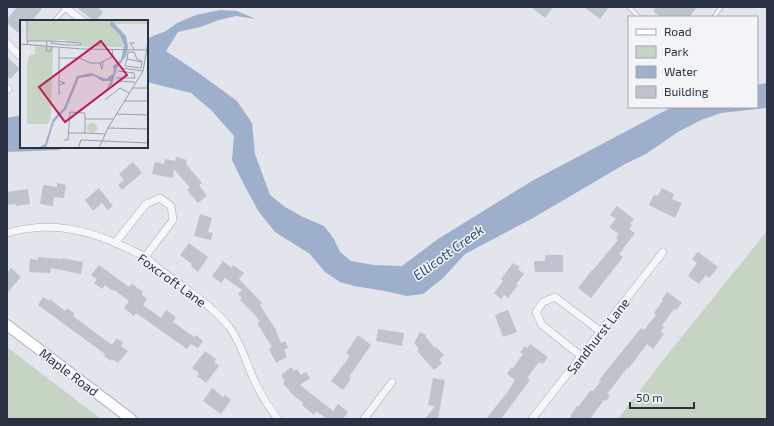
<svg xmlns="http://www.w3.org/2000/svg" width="774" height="426" font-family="'Exo 2',sans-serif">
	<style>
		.green { fill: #c6d5c3 }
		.water { fill: #9dafcb }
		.building { fill: #bfc3cd }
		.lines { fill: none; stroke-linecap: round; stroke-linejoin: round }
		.lane-casing { stroke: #abafb9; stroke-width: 5 }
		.street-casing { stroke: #abafb9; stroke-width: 8 }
		.secondary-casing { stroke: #abafb9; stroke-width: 12 }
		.lane { stroke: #f5f6f9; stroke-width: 3.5 }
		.street { stroke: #f5f6f9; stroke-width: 7 }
		.secondary { stroke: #fff; stroke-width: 10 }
		.labels { text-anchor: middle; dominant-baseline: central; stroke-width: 3; stroke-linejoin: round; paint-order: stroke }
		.street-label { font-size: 13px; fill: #2a3143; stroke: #f2f4f8 }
		.water-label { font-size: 14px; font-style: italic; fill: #334b77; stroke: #f2f4f8 }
		.inset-road { fill: none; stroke: #989da8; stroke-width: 1 }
		.view { fill: #c2185b; fill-opacity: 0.15; stroke: #c2185b; stroke-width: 2 }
		.inset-edge { fill: none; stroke: #2a3143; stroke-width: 2 }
	</style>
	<rect width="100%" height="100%" fill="#e2e5eb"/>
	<g class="green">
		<polygon points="767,231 767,419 618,419 664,359"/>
		<polygon points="7,347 101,419 7,419"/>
	</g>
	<g class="water">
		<polygon points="220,10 237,11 256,19 236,16 219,20 200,27 178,32 166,51 200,74 237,101 252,123 255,154 270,195 285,207 303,217 324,226 334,239 340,252 351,261 374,265 402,266 438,239 532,181 672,107 757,107 757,85 767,83 767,108 721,113 701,120 678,132 646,154 625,164 533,218 465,254 443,278 423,294 407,296 385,291 354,286 340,282 325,272 310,254 275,232 259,212 243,183 232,160 234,136 211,110 191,93 147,82 147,39 153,36 166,31 177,23 196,15"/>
		<polygon points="21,115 21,147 63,147 59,150 7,152 7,118"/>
	</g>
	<g class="building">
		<polygon points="17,7 43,7 32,21 21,21 21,35 7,23 7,19"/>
		<polygon points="76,7 97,7 103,12 96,21 94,21"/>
		<polygon points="531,7 553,7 545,18"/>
		<polygon points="584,7 609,7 600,19"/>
		<polygon points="656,7 697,7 689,17 660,17 653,11"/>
		<polygon points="7,57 20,69 10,79 7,76"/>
		<polygon points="176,157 187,160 186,164 202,183 199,185 207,196 198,203 187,190 190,188 174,169 173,178 152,174 155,162 164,164 165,159 175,161"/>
		<polygon points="133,162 142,173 122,190 118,185 124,180 119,174"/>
		<polygon points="57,183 66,185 64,198 54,197 53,206 40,204 43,185 57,187"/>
		<polygon points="99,188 113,206 107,210 102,203 93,211 85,200"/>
		<polygon points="662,188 674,194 672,199 682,203 675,218 649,205 654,195 658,196"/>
		<polygon points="28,189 30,204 16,206 16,204 8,205 7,192"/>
		<polygon points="617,206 634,219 630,224 632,225 629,229 635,233 619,254 623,257 591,298 578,288 592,270 593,270 618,240 616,238 619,234 609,227 616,219 610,215"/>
		<polygon points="200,214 212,218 208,232 213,233 211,240 194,236"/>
		<polygon points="189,243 208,257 198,272 191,266 192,264 180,255"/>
		<polygon points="698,252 718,267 709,278 706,275 699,284 688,276 697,263 692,259"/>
		<polygon points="545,255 563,255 563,272 535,272 534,261 545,261"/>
		<polygon points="38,257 62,259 62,258 83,262 81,274 51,268 50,273 29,272 30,259 38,260"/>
		<polygon points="223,261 232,268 233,265 244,273 239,279 262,303 260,305 276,330 276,331 281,343 285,341 288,348 284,350 287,357 276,363 269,349 272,347 257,323 260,322 255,315 240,300 242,298 238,294 242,290 225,278 221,283 212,276"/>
		<polygon points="513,263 520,267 518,269 524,274 516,284 518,285 508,298 504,295 501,299 494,293 503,281 501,279"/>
		<polygon points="99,265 129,287 132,284 143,292 141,294 147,299 143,305 161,318 166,310 176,317 173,322 194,337 196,335 203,341 198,348 191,344 187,349 136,313 134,316 124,308 129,301 114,290 113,291 105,285 102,289 94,283 97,279 91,275"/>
		<polygon points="11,268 21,277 7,293 7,273"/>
		<polygon points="667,292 682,303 676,310 674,309 662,325 664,327 661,331 664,334 653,349 647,344 629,368 628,367 607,394 610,396 606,401 604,400 590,419 573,419 570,416 577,406 578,407 591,390 593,391 601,381 599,380 641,328 644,330 656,315 654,313 663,300 662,299"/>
		<polygon points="43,297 49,301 50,299 65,311 67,308 74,313 73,316 112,345 117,338 123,343 121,346 128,351 118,363 112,359 111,361 104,356 105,354 38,305"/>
		<polygon points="508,310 517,332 503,337 495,315"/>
		<polygon points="378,329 404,333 402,346 376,341"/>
		<polygon points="420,332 426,335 425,336 435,348 436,347 444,355 439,360 442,363 434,370 417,351 419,349 414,343"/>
		<polygon points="358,335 371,345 349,377 351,379 343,390 331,381 350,356 346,353"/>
		<polygon points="530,344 548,357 543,364 539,362 527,378 530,380 501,419 486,419 509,390 515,380 507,374 511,367 513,368 523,354 520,352 525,346 527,348"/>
		<polygon points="205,351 216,359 214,362 219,366 206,383 197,376 199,373 192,368"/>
		<polygon points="291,367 294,371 297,369 301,375 306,372 310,378 300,385 333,411 338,404 348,412 343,419 327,419 316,411 314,415 302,405 303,403 292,394 283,383 285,381 281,375"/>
		<polygon points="433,378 445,380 438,419 425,419 435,406 428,405"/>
		<polygon points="212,388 223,397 225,395 231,400 221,414 203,401"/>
	</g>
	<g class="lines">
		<g class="lane-casing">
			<g id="lane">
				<polyline points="629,7 639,17"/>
				<polyline points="714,17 721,7"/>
				<polyline points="54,21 66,8"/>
			</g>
		</g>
		<g class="street-casing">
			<g id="street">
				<polyline points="65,7 83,21"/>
				<polyline points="7,43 21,57"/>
				<polyline points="7,88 8,89"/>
				<path d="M7,233C50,221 86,229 125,247C131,250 138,253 144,257C149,260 154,264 158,268C167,275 176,281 185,288C201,300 218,312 230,328C243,346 247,367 257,386C263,398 270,409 278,419"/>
				<polyline points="115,243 146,204 160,198 171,206 173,220 145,257"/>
				<polyline points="581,356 542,325 536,312 543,302 555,297 600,331"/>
				<polyline points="364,419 392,382"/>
				<polyline points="532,419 663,252"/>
			</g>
		</g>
		<g class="secondary-casing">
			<polyline id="secondary" points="7,325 131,419"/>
		</g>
		<use href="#lane" class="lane"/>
		<use href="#street" class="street"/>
		<use href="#secondary" class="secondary"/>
	</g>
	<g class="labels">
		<g class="street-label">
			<text transform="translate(172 280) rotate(36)">Foxcroft Lane</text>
			<text transform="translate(598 336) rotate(-52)">Sandhurst Lane</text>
			<text transform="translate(69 372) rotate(37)">Maple Road</text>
		</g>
		<g class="water-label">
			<text transform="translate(448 252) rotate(-36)">Ellicott Creek</text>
		</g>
	</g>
	<g transform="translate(20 20)">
		<rect width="128" height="128" fill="#e2e5eb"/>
		<path d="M7,0H128V4H91L102,17L103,27H62L61,22H46L45,20L8,21ZM15,26L33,27L31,96L28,104H7V42L10,35L15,34ZM67 108a5 5 0 1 1 10 0a5 5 0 1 1-10 0Z" fill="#c6d5c3"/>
		<path d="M91,0L106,16L108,27L106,36L97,48L92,64L89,67L86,69L91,61H82L74,56L59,58L46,89L34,102L26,128H18L25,124L33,99L44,88L57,56L71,53L86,59L94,53L93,46L101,40L104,25L100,15L90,5Z" fill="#9dafcb"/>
		<path class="inset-road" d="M7,0V21M27,21L26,31H31L32,26M0,24L62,29L128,30M8,24L7,21H31V23L45,25H61V23L31,21M114,29L110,23H115M114,32H108L107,39L122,42L121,48M114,32L117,39L123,42M39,38H59L71,43H80L92,37L93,29M107,39L105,46L121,48M80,43L82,49L83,42M101,48L123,51M96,58H115L114,53L98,51M98,61L115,62M39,65L45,63L39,61M112,68H128M39,75V28M85,80L100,68L109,73M104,81H128M96,94L128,95M65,99H94M88,108L128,109M48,113H65M44,120H48L50,92L65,93V113L85,114M58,128L61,120L128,123M79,128L88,108L123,51L128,22"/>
		<path class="view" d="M81,21L107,55L45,102L19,67Z"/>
		<rect width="128" height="128" class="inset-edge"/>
	</g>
	<rect width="774" height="426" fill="none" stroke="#2a3143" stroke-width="16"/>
	<rect x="628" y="16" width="130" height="92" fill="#f2f4f8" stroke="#a2a6b0"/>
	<rect x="636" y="29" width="20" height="6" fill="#ffffff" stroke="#a2a6b0"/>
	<text x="664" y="36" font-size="12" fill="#2a3143">Road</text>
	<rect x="636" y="46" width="20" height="12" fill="#c6d5c3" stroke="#a2a6b0"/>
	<text x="664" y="56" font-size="12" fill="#2a3143">Park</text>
	<rect x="636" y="66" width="20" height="12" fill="#9dafcb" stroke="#a2a6b0"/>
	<text x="664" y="76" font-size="12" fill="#2a3143">Water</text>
	<rect x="636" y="86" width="20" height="12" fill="#bfc3cd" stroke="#a2a6b0"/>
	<text x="664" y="96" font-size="12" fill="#2a3143">Building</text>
	<path d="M630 402v6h64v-6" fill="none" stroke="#2a3143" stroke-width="2"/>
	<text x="636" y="402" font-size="12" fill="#2a3143" stroke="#f2f4f8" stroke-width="3" paint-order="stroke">50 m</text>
</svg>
